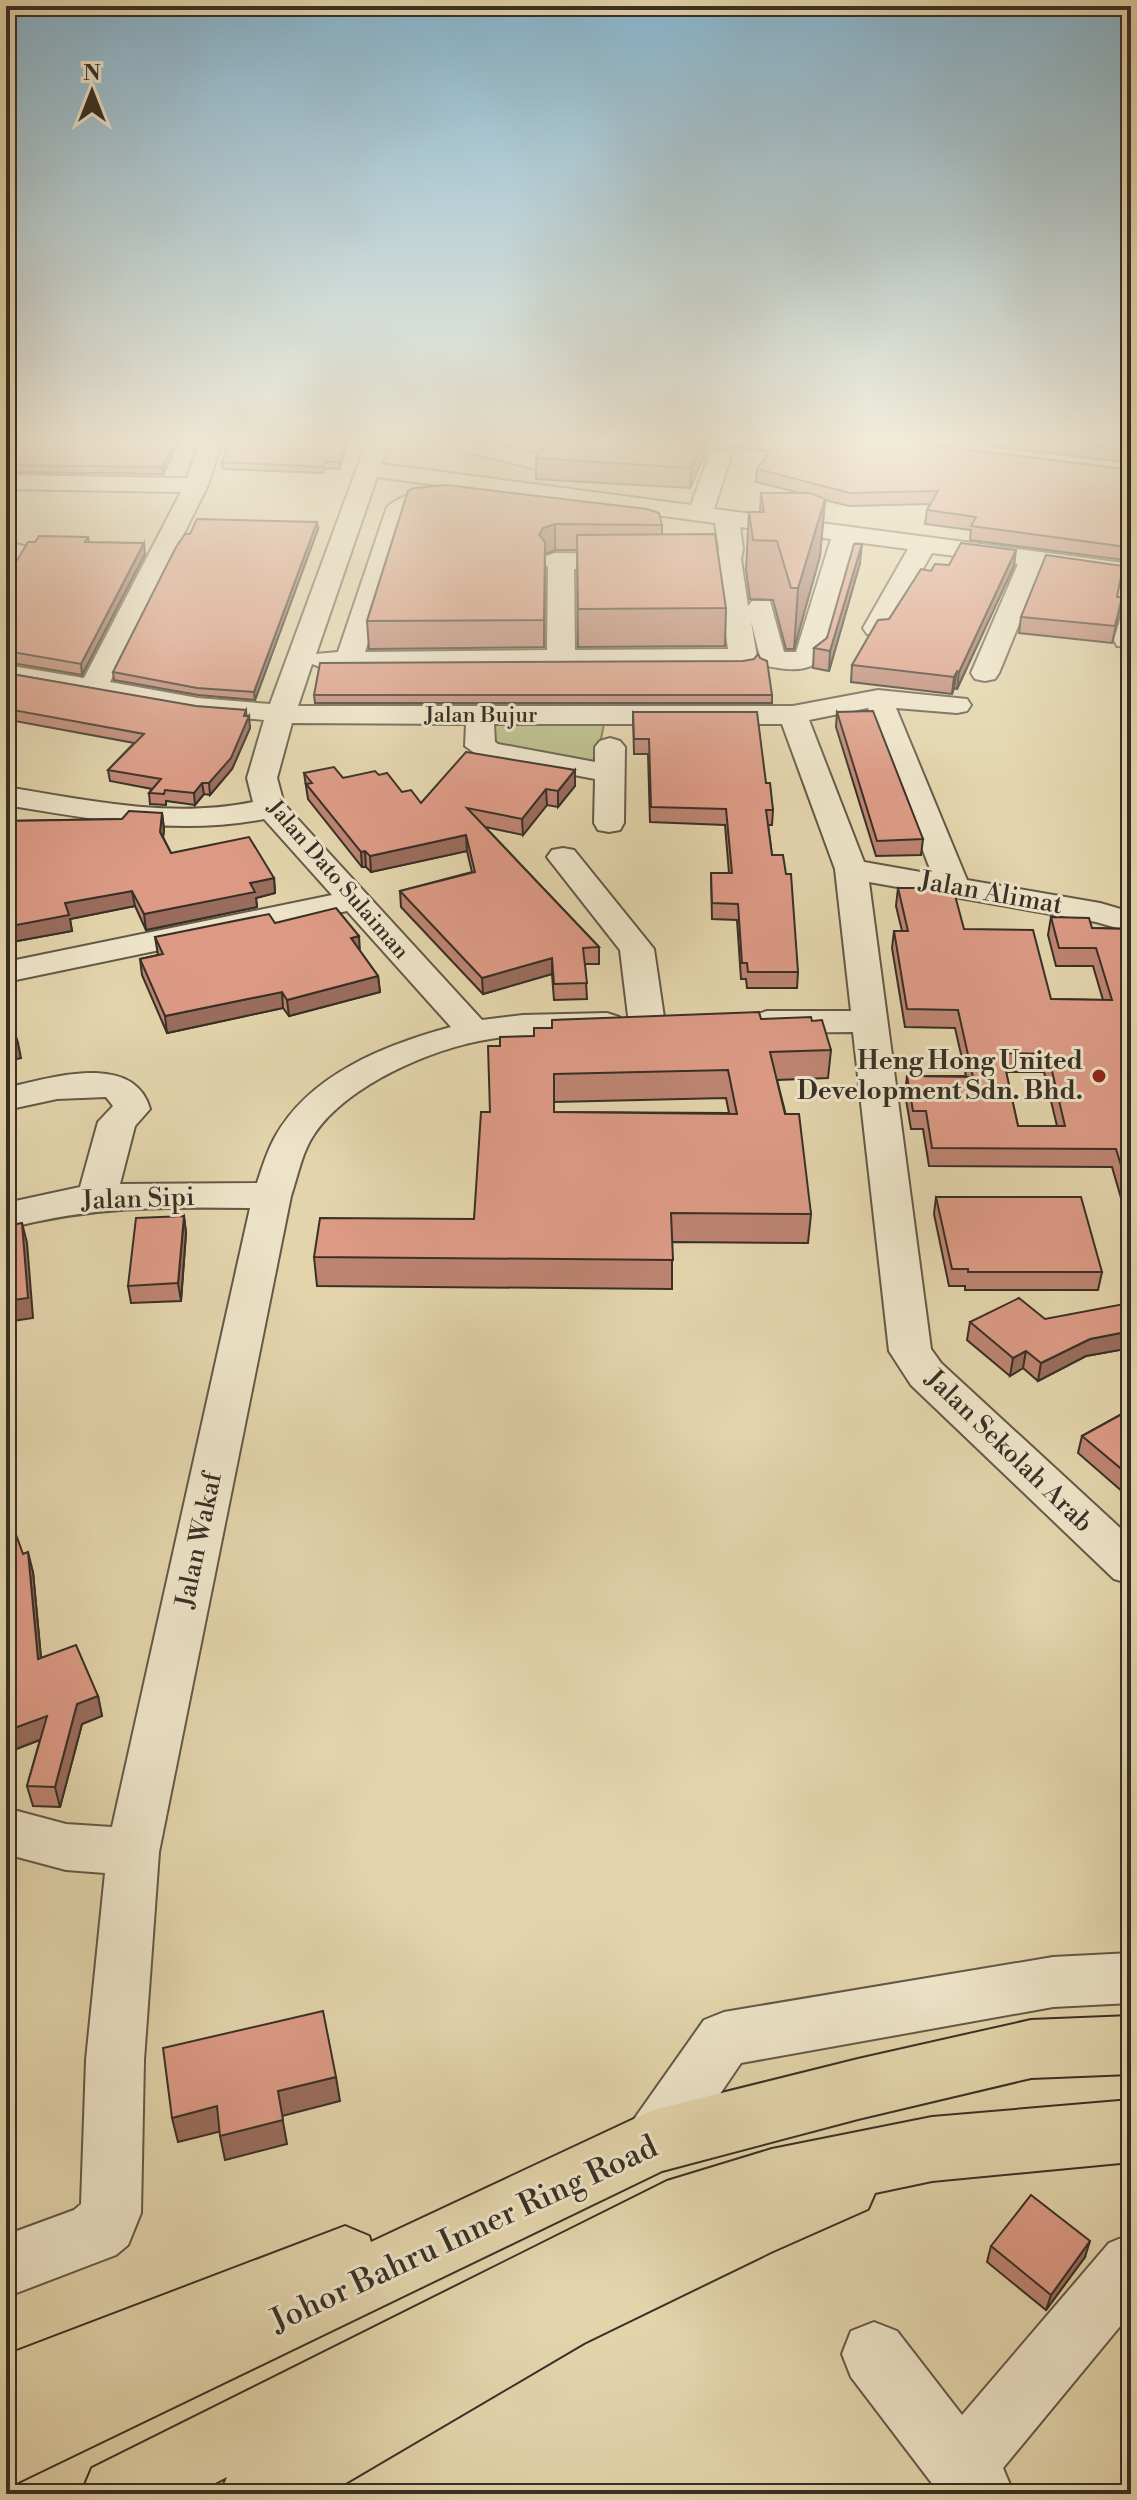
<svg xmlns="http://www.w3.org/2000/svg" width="1137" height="2500" font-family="'Libre Bodoni',serif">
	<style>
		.green { fill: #b8bc86; stroke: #787656; stroke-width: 2 }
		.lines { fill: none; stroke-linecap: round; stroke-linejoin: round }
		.minor-casing { stroke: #635947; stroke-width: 4 }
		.highway-casing { stroke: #383026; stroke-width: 4 }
		.minor { fill: #ede3c8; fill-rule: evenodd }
		.highway { fill: #e3d4ab; fill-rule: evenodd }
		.wall { fill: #bd8472; stroke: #383026; stroke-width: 2; fill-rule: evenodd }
		.shaded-wall { fill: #9a6c5d; stroke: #383026; stroke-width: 2 }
		.building { fill: #dc9a85; stroke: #383026; stroke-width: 2; fill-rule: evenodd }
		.poi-dot { fill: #8f2418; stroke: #ede3c8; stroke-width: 3 }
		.labels { text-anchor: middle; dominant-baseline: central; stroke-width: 6; stroke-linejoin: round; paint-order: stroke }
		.far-street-label { font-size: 22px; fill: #383026; stroke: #ede3c8 }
		.street-label { font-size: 26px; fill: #383026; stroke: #ede3c8 }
		.poi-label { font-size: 26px; font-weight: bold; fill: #383026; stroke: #ede3c8; text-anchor: end }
		.near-street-label { font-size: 32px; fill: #383026; stroke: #ede3c8 }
	</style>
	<rect width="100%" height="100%" fill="#e3d4ab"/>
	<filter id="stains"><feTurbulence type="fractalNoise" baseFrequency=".0025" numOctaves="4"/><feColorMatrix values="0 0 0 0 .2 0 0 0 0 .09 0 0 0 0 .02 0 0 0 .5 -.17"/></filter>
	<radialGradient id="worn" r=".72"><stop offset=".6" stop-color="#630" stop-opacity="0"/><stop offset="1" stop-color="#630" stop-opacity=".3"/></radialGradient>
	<polygon class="green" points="488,721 604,724 596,764 496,748"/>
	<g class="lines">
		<g class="minor-casing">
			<g id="minor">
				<path d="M201,438H223L208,485L110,682L198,698L270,704L368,438H390L381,464L691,505L709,456L712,451H728L731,456L714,509L1131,564V580L1042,568L999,673L995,679L985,681L975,679L971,673L1018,564L932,553L889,628L885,634H867L863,628L908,549L855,542L822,657C809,675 781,669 762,665L751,621L757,657L753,663L743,665L323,668L312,664L298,706H793L878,690L967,699L971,705L967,711L957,713L896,708L967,880L1100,903L1131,912V932L1096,922L869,882L931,1349L941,1363L1131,1538V1584L1114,1579L911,1385L889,1351L853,1032L767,1033L755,1029L749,1022L755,1015L767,1011H851L835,869L782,724H494L495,742L498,744L595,762V747L600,741L610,738L620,741L625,747L624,823L620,830L609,832L598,830L594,823L595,779L480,757L465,746L466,724L292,723L277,778L284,804L482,1020L523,1015L607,1013L619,1017L625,1024L619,1031L607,1035C568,1035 529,1033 490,1039C433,1048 349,1084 315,1133C302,1151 298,1176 291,1196L159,1852L144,2060L141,2213L128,2245L116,2255L6,2297V2235L74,2210L81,2204L86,2060L105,1873L66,1870L6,1854V1808L66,1824L112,1827L250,1208C164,1207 90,1206 6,1229V1203L80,1187L98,1122L113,1106L106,1097L57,1099L6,1110V1088C49,1078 134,1051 150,1109L135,1126L120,1184L257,1183C262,1168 267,1151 275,1137C310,1074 385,1045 451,1027L347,911L6,982V962L332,895L264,819C177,836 92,819 6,805V787C87,800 171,819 253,802L247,778L264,720L198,714L6,681V665L84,678L181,492L6,489V475L187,478ZM377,477L715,523L719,549L715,559L728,649L575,650L574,569L631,570L640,567L644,562L640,557L631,554L555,553L546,556L542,561L548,567L547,650L365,652L407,515C426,500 446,510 467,505L471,500L467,495C442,489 408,488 387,507L338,652L316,654ZM740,527L831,539L796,652H784L770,601H752L748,606L741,559L743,549ZM868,708L932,874L864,862L809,720Z"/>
				<polygon points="451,438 474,438 543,457 547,462 543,467 535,469 461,450"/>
				<polygon points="15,544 24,546 27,551 15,571 6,574 6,546"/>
				<polygon points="1131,611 1131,647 1117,646 1114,640 1122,613"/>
				<polygon points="563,848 574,850 654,949 665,1024 659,1031 647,1035 635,1031 629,1024 620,950 547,857 552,850"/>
				<polygon points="1131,1953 1131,2003 1053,2007 741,2063 674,2162 653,2171 632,2162 623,2142 632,2122 704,2020 724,2012 1053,1957"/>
				<polygon points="1131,2234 1131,2313 1003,2468 1014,2494 940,2494 851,2377 842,2354 851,2331 874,2322 897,2331 962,2415 1109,2243"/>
			</g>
		</g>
		<g class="highway-casing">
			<g id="highway">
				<polygon points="1131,2016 1131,2074 1031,2078 858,2119 662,2171 6,2488 6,2355 345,2226 369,2236 371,2242 653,2110 858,2059 1031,2020"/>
				<polygon points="1131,2100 1131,2162 932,2181 875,2193 868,2209 771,2252 584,2343 327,2494 220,2494 227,2477 194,2494 81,2494 92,2468 667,2181 772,2149 932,2117"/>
			</g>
		</g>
		<use href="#minor" class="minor"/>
		<use href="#highway" class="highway"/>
	</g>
	<g class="wall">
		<polygon points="6,438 180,438 180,440 163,474 6,472"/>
		<polygon points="232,438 350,438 339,469 325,468 323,473 223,469 222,462"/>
		<polygon points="545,438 706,438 706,451 690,488 536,479 536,458 545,446"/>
		<polygon points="729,438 871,438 1131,470 1131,552 1126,551 1124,560 970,540 971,530 925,524 927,510 930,504 849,506 825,500 820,556 794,649 786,649 773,600 750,599 746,570 749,512 760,512 761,493 800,493 756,482 757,469 770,452 729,447"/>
		<polygon points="924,438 1131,438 1131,463"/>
		<polygon points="408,491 662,525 662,534 726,608 725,646 578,647 577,550 555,550 545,554 544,647 369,649 367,621"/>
		<polygon points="318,529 255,700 198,695 114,680 113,672"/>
		<polygon points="88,537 89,542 145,554 82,675 6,662 6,566 16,562 35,542"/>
		<polygon points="860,563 829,671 813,668 814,648 827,638"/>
		<polygon points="949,565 1014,566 957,689 954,688 952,694 851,682 852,665 889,619 931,571"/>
		<polygon points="1117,597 1119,613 1112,643 1019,633 1021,617"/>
		<polygon points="6,673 247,716 250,728 232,769 210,795 204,794 195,805 166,801 166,805 150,804 149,793 152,789 110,781 108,770 134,743 15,721 6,728"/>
		<polygon points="314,695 772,695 772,703 315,703"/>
		<polygon points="633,712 766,783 773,810 772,825 768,825 772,855 798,972 797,988 747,988 746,979 741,979 737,920 712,919 711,873 729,873 725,825 650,822 648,754 634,754"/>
		<polygon points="837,712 923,839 921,855 876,856 836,727"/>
		<polygon points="575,770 575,786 558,807 547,805 523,835 485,827 599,947 599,964 585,964 587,999 554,1000 552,974 483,994 401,907 400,891 472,872 467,851 371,872 366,867 362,867 308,799 304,773 343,778 379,775 402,792 421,803"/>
		<polygon points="162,813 164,829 163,837 171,853 274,878 275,893 256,898 257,907 146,930 135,906 70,919 72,931 6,943 6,821 122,819"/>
		<path d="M898,888L964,929L1051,999L1103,1000L1093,966H1056L1048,935L1051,917L1092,928L1131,929V1222H1128L1112,1167L929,1166L923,1129H911L905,1094L907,1076H966L955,1028L905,1027L892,948L894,931H902L896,906ZM1006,1072H1044L1057,1126H1018Z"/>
		<polygon points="275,923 360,951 378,976 380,992 289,1016 283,1008 167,1033 142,975 140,959 158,955 155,937"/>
		<path d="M761,1019L812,1021L831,1050L828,1078L777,1080L811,1214L808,1243L672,1242V1289L317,1286L314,1257L474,1219L500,1046L534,1036V1028H552V1020ZM726,1098L729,1113L554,1112V1102Z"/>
		<polygon points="936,1197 1102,1272 1098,1290 965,1290 965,1286 949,1286 934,1214"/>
		<polygon points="184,1216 186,1233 181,1301 131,1303 128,1286"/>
		<polygon points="1131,1316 1131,1348 1086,1356 1038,1381 1023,1368 1010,1376 967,1340 970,1322"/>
		<polygon points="1131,1409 1131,1499 1078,1453 1082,1436"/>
		<polygon points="23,1554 33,1572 41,1658 98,1696 102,1716 82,1724 60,1807 33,1806 27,1786 40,1740 6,1753"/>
		<polygon points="991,2246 1085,2257 1046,2310 987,2262"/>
	</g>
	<g class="shaded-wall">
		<polygon points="177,438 180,438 180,440 163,474 162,467"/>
		<polygon points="347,438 350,438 339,469 339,462"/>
		<polygon points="704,438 706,438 706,451 690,488 691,468"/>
		<polygon points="825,499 820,556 794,649 798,588"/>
		<polygon points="317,522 318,529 255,700 254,692"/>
		<polygon points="555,524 555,550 545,554 544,647 545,554 539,535 543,528"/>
		<polygon points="144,543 145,554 82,675 81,664"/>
		<polygon points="862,544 860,563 829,671 830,651"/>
		<polygon points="1016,550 1014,566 957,689 959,672"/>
		<polygon points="957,671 954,688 952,694 954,677"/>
		<polygon points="13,710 15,721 6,728 6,715"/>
		<polygon points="246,710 247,720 249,716 250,728 232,769 210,795 209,783"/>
		<polygon points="575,770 575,786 558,807 558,791"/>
		<polygon points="202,783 204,794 195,805 194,793"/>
		<polygon points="546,789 547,805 523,835 522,819"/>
		<polygon points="162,813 164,829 162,847 160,832"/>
		<polygon points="466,835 467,851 371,872 370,856"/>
		<polygon points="365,851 366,867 362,867 361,852"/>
		<polygon points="274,878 275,893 256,898 257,907 146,930 144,914 250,883"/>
		<polygon points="132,891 135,906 70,919 72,931 6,943 6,927 65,903"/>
		<polygon points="359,936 360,952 351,938"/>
		<polygon points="552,958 552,974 483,994 482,978"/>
		<polygon points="378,976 380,992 289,1016 287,1000"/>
		<polygon points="282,992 283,1008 167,1033 165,1016"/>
		<polygon points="18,1043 21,1058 6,1062 6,1045"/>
		<polygon points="184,1216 186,1233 181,1301 178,1283"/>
		<polygon points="22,1223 27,1243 33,1318 6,1322 6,1301"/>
		<polygon points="1131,1331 1131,1348 1086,1356 1038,1381 1041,1363 1090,1339"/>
		<polygon points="1026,1351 1023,1368 1010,1376 1013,1358"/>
		<polygon points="28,1552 33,1572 43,1679 38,1659"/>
		<polygon points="98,1696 102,1716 82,1724 60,1807 55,1787 77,1704"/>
		<polygon points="47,1716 52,1735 6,1753 6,1731"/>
		<polygon points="336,2077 340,2101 282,2116 287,2144 225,2160 220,2136 278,2091"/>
		<polygon points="217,2106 222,2131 178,2142 172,2118"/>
		<polygon points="1090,2241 1085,2257 1046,2310 1051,2295"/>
	</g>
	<g class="building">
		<polygon points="6,438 177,438 162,467 6,465"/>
		<polygon points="232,438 347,438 339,462 324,462 323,467 222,462"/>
		<polygon points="547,438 704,438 691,468 536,458 539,451 550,442"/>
		<polygon points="752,438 871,438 1131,470 1131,538 1128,537 1127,547 971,526 976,517 927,510 938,491 850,493 757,469 778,441"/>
		<polygon points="1029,438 1131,438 1131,450"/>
		<polygon points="446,485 647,509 659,513 662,525 555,524 543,528 539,535 545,542 544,620 367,621 408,491 414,488"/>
		<polygon points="761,493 810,493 825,499 798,588 791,588 777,541 753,540 749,512 764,512"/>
		<polygon points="197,519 317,522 254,692 197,688 113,672 176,547 185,534 190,534"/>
		<polygon points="715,534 726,608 578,609 577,535"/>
		<polygon points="39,536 88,537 85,542 144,543 81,664 6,651 6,566 16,562 28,542 35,542"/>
		<polygon points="961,543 1016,550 959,672 957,671 954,677 852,665 878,620 889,619 921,569 931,571 935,564 949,565"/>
		<polygon points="854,544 862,544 830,651 814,648 827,638"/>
		<polygon points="1046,555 1123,566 1117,597 1122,597 1115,626 1021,617"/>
		<polygon points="758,654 760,658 767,661 772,695 314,695 320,663 743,661 754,659"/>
		<polygon points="6,673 196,706 246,710 244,716 249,716 231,758 209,783 202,783 194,793 165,790 164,794 149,793 161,779 108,770 144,734 13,710 6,715"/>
		<polygon points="873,711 923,839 877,841 837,712"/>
		<polygon points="633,712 757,712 766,783 770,783 773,810 766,810 772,855 783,855 786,874 791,874 798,972 748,972 747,963 742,963 738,904 712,903 711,873 732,873 726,809 651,807 649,739 634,739"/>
		<polygon points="466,752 575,770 558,791 546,789 522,819 467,808 599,947 583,948 587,983 554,984 552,958 482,978 400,891 475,872 466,835 370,856 365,851 361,852 306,784 312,783 304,773 334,767 343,778 375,771 379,775 387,773 402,792 411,790 421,803"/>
		<polygon points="129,811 162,813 160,832 171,853 249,837 274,878 250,883 255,892 144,914 132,891 65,903 69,915 6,927 6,821 122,819"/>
		<path d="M898,888H953L964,929L1033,930L1051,999L1112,1000L1096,948H1059L1051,917L1089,918L1092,928L1131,929V1198L1116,1149L932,1148L926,1111H913L907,1076L973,1077L958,1010L907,1009L894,931H908ZM1002,1053L1048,1054L1065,1126H1018Z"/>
		<polygon points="336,908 359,936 351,938 378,976 287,1000 282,992 165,1016 140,959 163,954 155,937 269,914 275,923"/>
		<polygon points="6,1003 18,1043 6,1045"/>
		<path d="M759,1012L761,1019L811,1017L812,1021L822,1020L831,1050L770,1052L785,1114H799L811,1214L671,1213L673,1260L314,1257L320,1218L474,1219L481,1112H490L488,1046H500V1037L534,1036V1028H552V1020ZM728,1070L737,1114L554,1112V1074Z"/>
		<polygon points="936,1197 1081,1197 1102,1272 968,1272 968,1269 952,1269"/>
		<polygon points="184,1216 178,1283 128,1286 136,1218"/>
		<polygon points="22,1223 28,1298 6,1301 6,1226"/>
		<polygon points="1019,1298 1045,1319 1124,1304 1131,1316 1131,1331 1090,1339 1041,1363 1026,1351 1013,1358 970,1322"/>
		<polygon points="1131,1409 1131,1477 1082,1436"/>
		<polygon points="6,1507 23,1554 28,1552 38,1659 76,1645 98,1696 77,1704 55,1787 27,1786 47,1716 6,1731"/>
		<polygon points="323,2011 336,2077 278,2091 283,2120 220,2136 217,2106 172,2118 163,2048"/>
		<polygon points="1031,2195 1090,2241 1051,2295 991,2246"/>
	</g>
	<linearGradient id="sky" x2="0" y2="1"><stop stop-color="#87b6d0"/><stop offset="0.56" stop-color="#f2ecd9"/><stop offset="1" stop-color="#f2ecd9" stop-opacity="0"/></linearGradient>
	<rect width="1137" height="788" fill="url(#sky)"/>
	<circle class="poi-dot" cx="1099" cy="1076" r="8"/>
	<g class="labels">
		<g class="far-street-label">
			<text x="481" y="715">Jalan Bujur</text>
			<text transform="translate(338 880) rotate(49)">Jalan Dato Sulaiman</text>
		</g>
		<g class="street-label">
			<text transform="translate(991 893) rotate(10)">Jalan Alimat</text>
			<text transform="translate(138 1199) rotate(-2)">Jalan Sipi</text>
			<text transform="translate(1009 1451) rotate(44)">Jalan Sekolah Arab</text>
			<text transform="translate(199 1540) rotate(-78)">Jalan Wakaf</text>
		</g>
		<g class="poi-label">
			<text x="1083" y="1061">Heng Hong United<tspan x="1083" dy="30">Development Sdn. Bhd.</tspan></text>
		</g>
		<g class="near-street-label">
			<text transform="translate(464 2234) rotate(-25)">Johor Bahru Inner Ring Road</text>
		</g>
	</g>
	<rect width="1137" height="2500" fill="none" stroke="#e3d4ab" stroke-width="32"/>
	<rect x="8" y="8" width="1121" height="2484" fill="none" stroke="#383026" stroke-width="4"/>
	<rect x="16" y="16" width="1105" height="2468" fill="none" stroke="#383026" stroke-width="2"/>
	<g transform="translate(92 92)" stroke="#ede3c8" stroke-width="6" paint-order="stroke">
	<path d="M0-6L14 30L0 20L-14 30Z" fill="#383026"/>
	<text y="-12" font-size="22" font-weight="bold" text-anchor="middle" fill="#383026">N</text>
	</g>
	<rect width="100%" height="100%" filter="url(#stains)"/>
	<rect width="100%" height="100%" fill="url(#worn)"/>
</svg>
